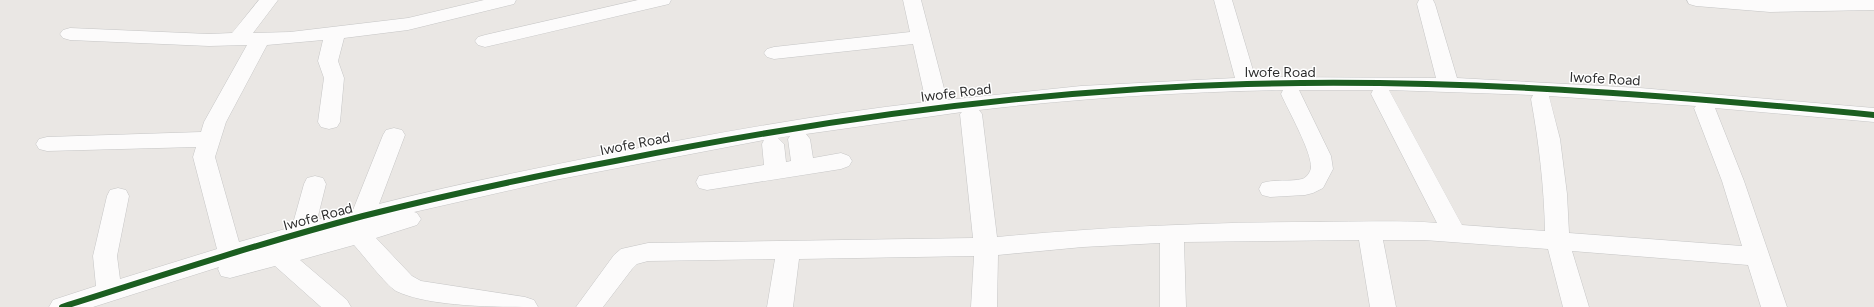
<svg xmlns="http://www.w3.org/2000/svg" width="1874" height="307" font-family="Figtree,sans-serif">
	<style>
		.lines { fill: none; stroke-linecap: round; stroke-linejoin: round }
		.minor-casing { stroke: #c6c6c6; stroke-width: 1 }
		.minor { fill: #fcfbfb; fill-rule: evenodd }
		.cycleway-casing { stroke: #fff; stroke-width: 8 }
		.cycleway { stroke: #1b5e20; stroke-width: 6 }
		.labels { text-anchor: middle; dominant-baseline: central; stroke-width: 3; stroke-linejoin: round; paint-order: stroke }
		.street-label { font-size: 14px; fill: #2d2d2d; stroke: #fff }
	</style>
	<rect width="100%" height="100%" fill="#eae7e4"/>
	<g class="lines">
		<g class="minor-casing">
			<g id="minor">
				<path d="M259,0H278L253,33L290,32L408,18L484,0H516L514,4L408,30L344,38L338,61L344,78L340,122L337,127L329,129L321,127L318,122L324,78L318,61L323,40L267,45L226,122L215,157L239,242L292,227L304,184L307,178L315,176L323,178L326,184L317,220L353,210L383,135L386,130L394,128L402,130L405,135L379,204C456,184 534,169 613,153C717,133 821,114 926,102L913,44L774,59L767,57L764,53L767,49L774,47L910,32L903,0H921L947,100L1081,86L1235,78L1214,0H1232L1255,77L1436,78L1417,4L1419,0H1433L1435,4L1457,78L1640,88L1874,108V122L1715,108L1744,181L1787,307H1761L1748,265L1572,251L1589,307H1563L1548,249L1424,240H1383L1396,307H1370L1359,240L1184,242L1186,307H1160V243L1083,247L998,255L997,307H971L974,256L799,259L793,307H767L775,259L648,261L637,264L632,269L603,307H576L614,255L621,249L648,243L973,238L960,114L962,112L806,134L810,139L813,158L841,153L849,156L852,161L849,166L841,169L707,190L699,188L696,182L699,176L764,165L762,144L764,140L555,180L414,212L417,213L421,219L417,225L376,238L412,276L421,281L525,297L534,300L538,307C498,307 429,307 396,291C385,284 364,256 354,245L300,260L347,300L351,307H321L275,266L230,278L221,276L218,269L219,267L93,307H49L53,300L96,286L93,256L107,196L110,190L118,188L126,190L129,196L117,256L120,279L217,249L193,157L196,147L47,151L39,149L36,144L39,139L47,137L201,132L204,122L247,45L209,46L70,40L63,38L60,34L63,30L70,28L209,34L232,33ZM1283,90L1281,94C1288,110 1312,152 1311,168C1310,173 1306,178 1302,179C1289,182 1275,179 1262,183L1259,189L1262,195L1270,197L1305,195L1313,193L1323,188L1333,169L1331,156L1299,90H1373L1371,94L1437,223C1398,220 1358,222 1319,222C1211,222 1104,227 997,237L982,114L979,110C1080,98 1182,92 1283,90ZM1389,90L1533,95L1531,99C1539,143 1544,186 1545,231L1462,225ZM1549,96L1696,106L1694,108L1722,181L1742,246L1569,233L1567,194L1560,139ZM790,136L788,139L791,161L786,162L784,144L778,138Z"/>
				<polygon points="638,0 671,0 669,4 485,47 478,45 475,41 478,37 485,35"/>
				<polygon points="1687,0 1874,0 1874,10 1770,12 1696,6 1689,4"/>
			</g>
		</g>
		<use href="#minor" class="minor"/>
		<g class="cycleway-casing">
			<path id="cycleway" d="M62,307C162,275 261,243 363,216C446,195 531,177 615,161C824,119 1034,90 1247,84C1457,78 1666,95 1874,115"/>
		</g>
		<use href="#cycleway" class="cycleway"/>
	</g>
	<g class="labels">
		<g class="street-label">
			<text x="1280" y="72">Iwofe Road</text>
			<text transform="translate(1605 79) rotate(3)">Iwofe Road</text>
			<text transform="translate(956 93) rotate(-7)">Iwofe Road</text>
			<text transform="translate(635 144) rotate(-11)">Iwofe Road</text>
			<text transform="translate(318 217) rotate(-15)">Iwofe Road</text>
		</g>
	</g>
</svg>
